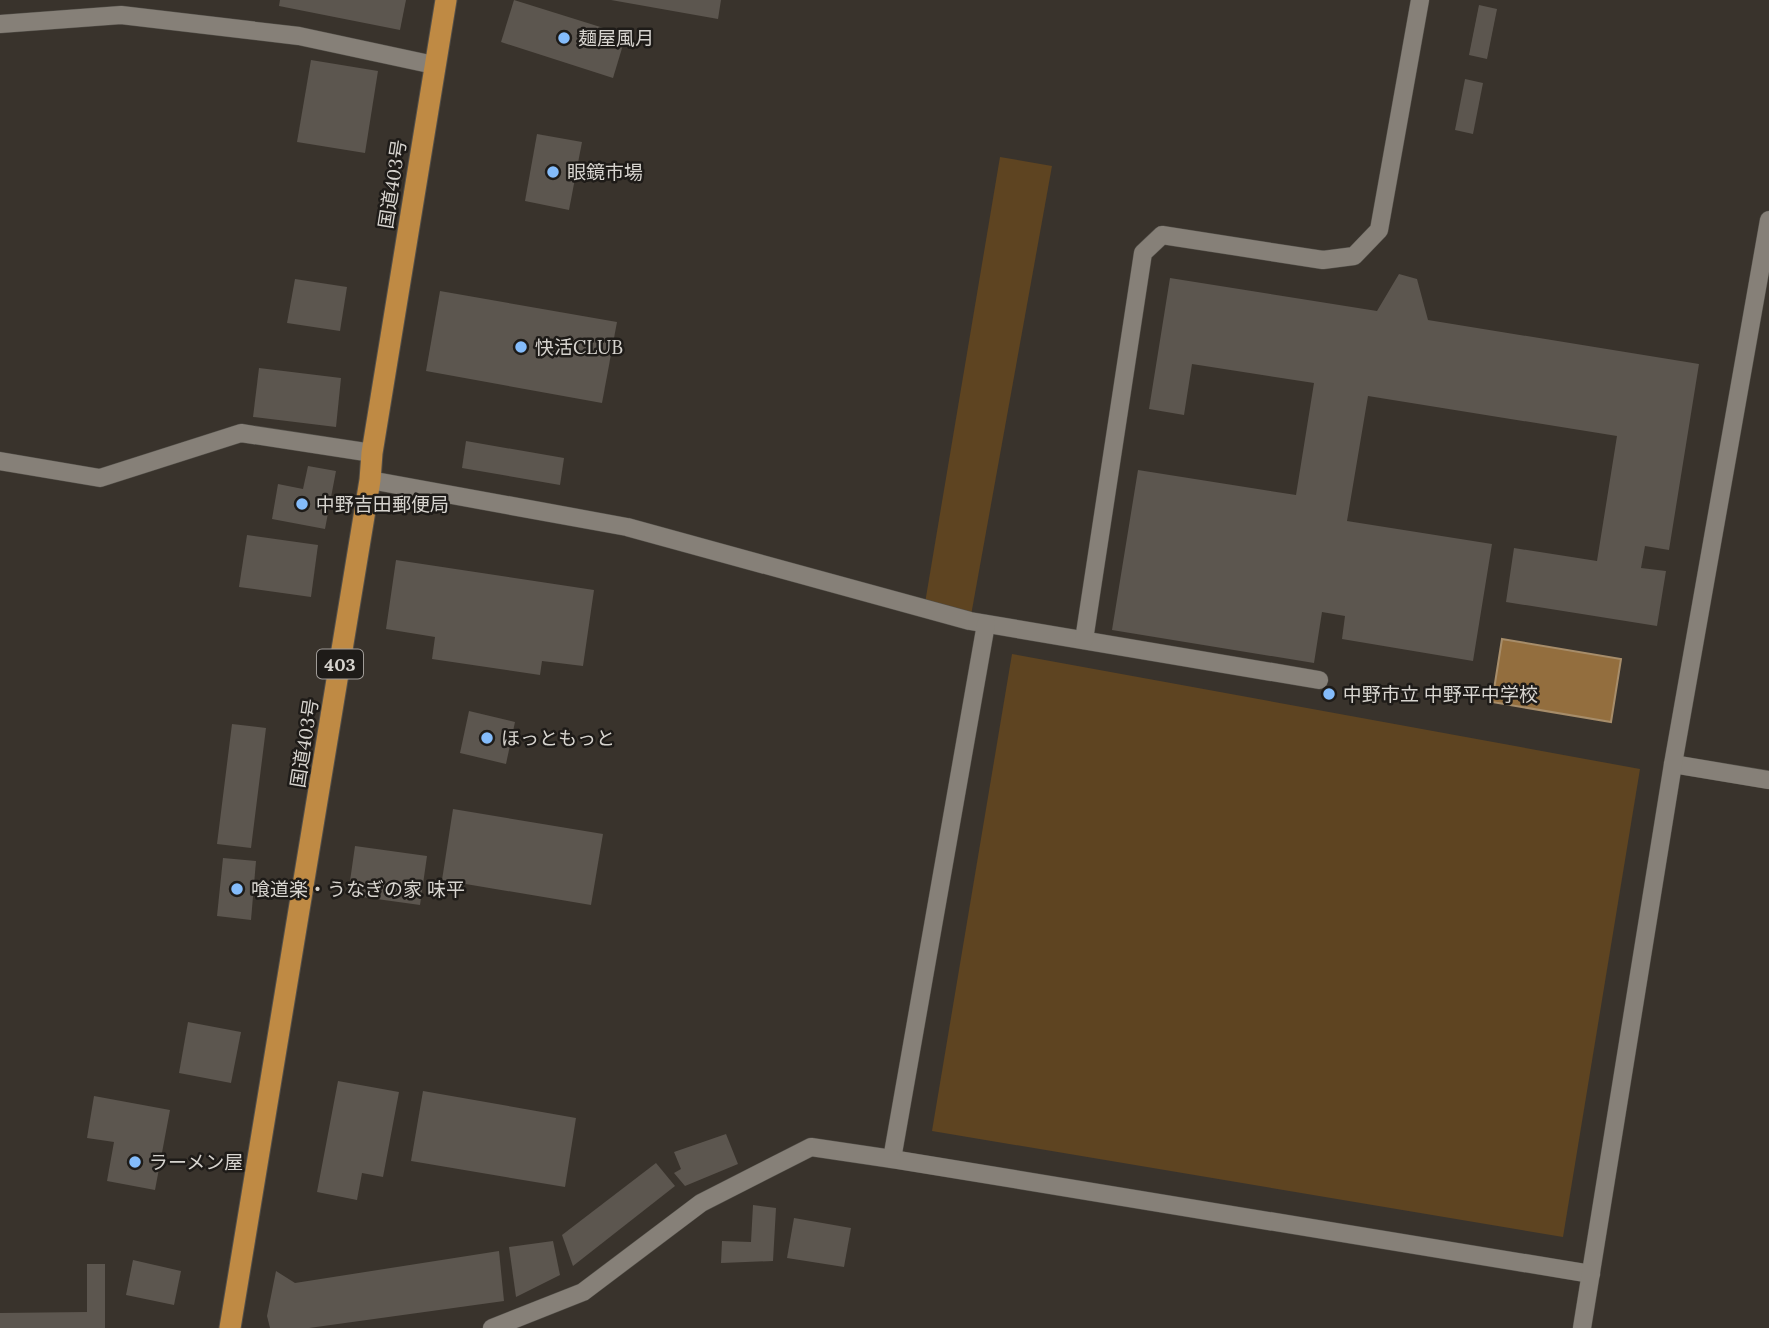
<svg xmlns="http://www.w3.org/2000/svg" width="1769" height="1328" font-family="Lora,'Noto Sans JP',serif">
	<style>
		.green { fill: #5e4421 }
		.water { fill: #936e3e; stroke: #a78d6a; stroke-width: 2 }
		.building { fill: #5c564f }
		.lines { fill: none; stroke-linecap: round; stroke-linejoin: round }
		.minor-casing { stroke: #534f49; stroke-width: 19 }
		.highway-casing { stroke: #534f49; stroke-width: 23 }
		.minor { stroke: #868078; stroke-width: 18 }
		.highway { stroke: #bf8a44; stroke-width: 21 }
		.poi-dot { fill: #84bcfb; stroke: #1e1b18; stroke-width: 2.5 }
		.labels { text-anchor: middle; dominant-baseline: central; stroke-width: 5; stroke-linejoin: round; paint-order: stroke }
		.shield { fill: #1e1b18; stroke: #a09c98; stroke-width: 2 }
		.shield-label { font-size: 18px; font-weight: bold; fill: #d7d4cf }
		.poi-label { font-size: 19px; fill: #d7d4cf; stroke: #1e1b18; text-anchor: start }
		.street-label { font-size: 19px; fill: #d7d4cf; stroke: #1e1b18 }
	</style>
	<rect width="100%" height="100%" fill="#39332c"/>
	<g class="green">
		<polygon points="1000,157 1052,166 970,621 924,609"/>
		<polygon points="1012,654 1640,769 1563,1237 932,1131"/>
	</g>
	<polygon class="water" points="1502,639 1621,659 1611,722 1492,702"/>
	<g class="building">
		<polygon points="280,0 406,0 400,30 279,6"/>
		<polygon points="514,0 626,35 613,78 501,42"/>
		<polygon points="611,0 721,0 718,19"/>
		<polygon points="1479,5 1497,9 1487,59 1469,55"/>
		<polygon points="311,60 378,71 365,153 297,142"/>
		<polygon points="1465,79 1483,83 1473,134 1455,130"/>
		<polygon points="537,134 582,142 569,210 525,201"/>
		<polygon points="1399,274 1417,279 1428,320 1699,364 1669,550 1645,546 1641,568 1666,571 1657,626 1506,602 1514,548 1597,561 1617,436 1368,396 1347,521 1492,544 1473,661 1342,639 1345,616 1322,612 1314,663 1112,630 1138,470 1296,495 1314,383 1192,364 1184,415 1149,409 1170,278 1377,311"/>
		<polygon points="295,279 347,287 340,331 287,323"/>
		<polygon points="440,291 617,322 602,403 426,371"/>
		<polygon points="259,368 341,378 336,427 253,417"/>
		<polygon points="466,441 564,458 560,485 462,468"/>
		<polygon points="308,466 336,471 325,529 272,519 278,484 303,489"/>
		<polygon points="247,535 318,545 311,597 239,587"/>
		<polygon points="396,560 594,590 583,666 542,661 540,675 432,659 435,637 386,629"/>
		<polygon points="469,711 515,722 506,764 460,753"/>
		<polygon points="232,724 266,728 251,848 217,844"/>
		<polygon points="453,809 603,834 591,905 442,880"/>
		<polygon points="355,846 427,856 420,905 348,895"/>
		<polygon points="223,858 256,861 251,920 217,916"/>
		<polygon points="188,1022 241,1032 231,1083 179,1073"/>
		<polygon points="338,1081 399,1092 383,1177 362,1173 357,1200 317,1192"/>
		<polygon points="423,1091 576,1118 565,1187 411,1161"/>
		<polygon points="94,1096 170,1110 155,1190 107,1181 114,1142 87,1138"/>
		<polygon points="726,1134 738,1164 685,1186 674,1173 681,1169 674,1152"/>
		<polygon points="656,1163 675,1186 573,1266 562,1235"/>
		<polygon points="753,1205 776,1208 773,1261 721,1263 722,1241 751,1242"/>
		<polygon points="794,1218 851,1228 844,1267 787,1258"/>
		<polygon points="553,1241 560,1275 516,1297 509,1247"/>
		<polygon points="499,1251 504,1301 309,1328 270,1328 267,1316 276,1271 295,1283"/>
		<polygon points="133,1260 181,1271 174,1305 126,1295"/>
		<polygon points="87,1264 105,1264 105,1328 0,1328 0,1313 87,1312"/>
	</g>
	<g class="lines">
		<g class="minor-casing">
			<g id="minor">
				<polyline points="0,24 121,15 299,36 434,65"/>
				<polyline points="0,461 100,478 241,433 372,453"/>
				<polyline points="370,480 627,527 970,621 1319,680"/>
				<polyline points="986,624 892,1159 1591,1274"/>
				<polyline points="1084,640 1143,253 1162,235 1323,260 1354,256 1379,230 1420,0"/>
				<polyline points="1673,764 1769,780"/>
				<polyline points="492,1328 583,1292 701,1203 811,1147 892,1159"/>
				<polyline points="1582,1328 1673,764 1769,220"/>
			</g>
		</g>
		<g class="highway-casing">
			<polyline id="highway" points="230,1328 370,480 372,453 446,0"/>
		</g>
		<use href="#minor" class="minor"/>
		<use href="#highway" class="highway"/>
	</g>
	<g class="poi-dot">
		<circle cx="564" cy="38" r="7"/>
		<circle cx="553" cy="172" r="7"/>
		<circle cx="521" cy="347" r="7"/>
		<circle cx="302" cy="504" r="7"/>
		<circle cx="1329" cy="694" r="7"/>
		<circle cx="487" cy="738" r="7"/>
		<circle cx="237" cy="889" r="7"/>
		<circle cx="135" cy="1162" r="7"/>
	</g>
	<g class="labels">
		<rect class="shield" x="317" y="649.5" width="46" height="29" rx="5"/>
		<g class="shield-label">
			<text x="340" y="664">403</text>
		</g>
		<g class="poi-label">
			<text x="578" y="38">麺屋風月</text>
			<text x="567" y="172">眼鏡市場</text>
			<text x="535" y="347">快活CLUB</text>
			<text x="316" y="504">中野吉田郵便局</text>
			<text x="1343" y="694">中野市立 中野平中学校</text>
			<text x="501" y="738">ほっともっと</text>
			<text x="251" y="889">喰道楽・うなぎの家 味平</text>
			<text x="149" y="1162">ラーメン屋</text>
		</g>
		<g class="street-label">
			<text transform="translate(392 184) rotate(-81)">国道403号</text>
			<text transform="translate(304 743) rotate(-81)">国道403号</text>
		</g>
	</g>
</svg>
